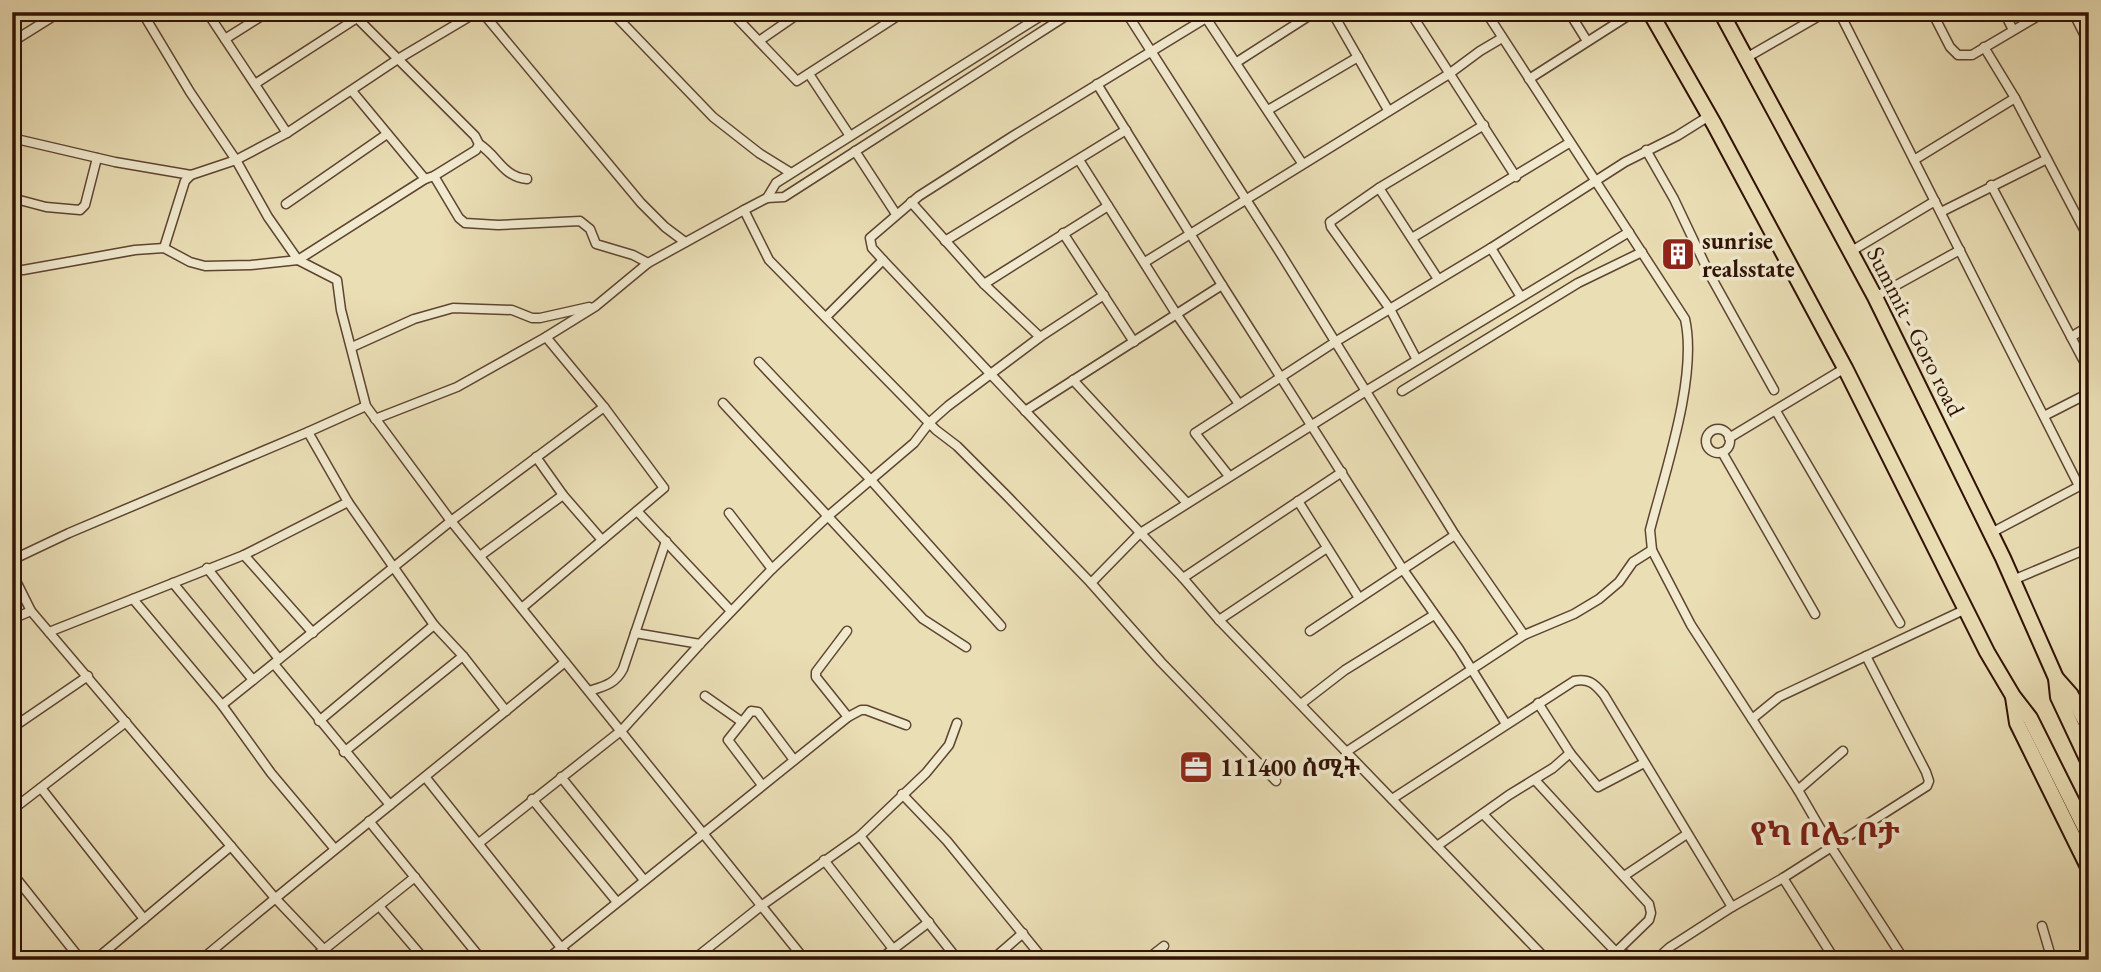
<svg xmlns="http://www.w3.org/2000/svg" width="2101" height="972" font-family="'EB Garamond','Noto Serif Ethiopic',serif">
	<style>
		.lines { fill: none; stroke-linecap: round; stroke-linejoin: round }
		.street-casing { stroke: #5e4431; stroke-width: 11 }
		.highway-casing { stroke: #301105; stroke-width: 18 }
		.street { stroke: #f1eacf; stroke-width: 8 }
		.highway { stroke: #eadeb5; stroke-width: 14 }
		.labels { text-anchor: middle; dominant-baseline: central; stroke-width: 7; stroke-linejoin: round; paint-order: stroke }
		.poi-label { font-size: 24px; font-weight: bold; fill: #301105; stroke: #f1eacf; text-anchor: start }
		.street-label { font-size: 24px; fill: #301105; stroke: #f1eacf }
		.district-label { font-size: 32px; font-weight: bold; fill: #7a1f14; stroke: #f1eacf }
	</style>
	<rect width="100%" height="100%" fill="#eadeb5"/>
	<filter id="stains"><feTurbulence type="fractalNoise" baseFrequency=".00286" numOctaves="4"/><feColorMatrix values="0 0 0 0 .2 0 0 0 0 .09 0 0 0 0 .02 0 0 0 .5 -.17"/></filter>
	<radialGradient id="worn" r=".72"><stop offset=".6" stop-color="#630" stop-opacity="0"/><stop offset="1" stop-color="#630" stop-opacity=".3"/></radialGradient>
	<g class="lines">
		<g class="street-casing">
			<g id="street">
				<polyline points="142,12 190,92 236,160 268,217 298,260 337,280 341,310 366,406 451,521 565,662"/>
				<polyline points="207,12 287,133"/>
				<polyline points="482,12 641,203 665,227 685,242"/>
				<polyline points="612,12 713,117 759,153 791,173"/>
				<polyline points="731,12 797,81 904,12"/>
				<polyline points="1072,12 784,197 767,198 744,210 769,260 936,430 957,446 1007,496 1091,583 1139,534 1366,391 1629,232"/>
				<polyline points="1126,12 1279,251 1455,535 1524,635"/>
				<polyline points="1332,12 1388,110"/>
				<polyline points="1410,12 1516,177"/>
				<path d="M1486,12L1685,319C1698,376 1665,472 1650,530L1652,550L1691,625L1798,790L1831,847L1901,955V960"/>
				<polyline points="1569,12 1587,41"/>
				<polyline points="1839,12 2079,486"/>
				<polyline points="1932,12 1950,47 1958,55 1972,55 2045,12"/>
				<polyline points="2004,12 2013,30"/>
				<polyline points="2073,12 2089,44"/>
				<polyline points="1206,18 1215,12"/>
				<polyline points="225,39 268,12"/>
				<polyline points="759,41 801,12"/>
				<polyline points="12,42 60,12"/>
				<polyline points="1984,47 2015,98 2089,239"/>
				<polyline points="1746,58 1826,12"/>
				<polyline points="1237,62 1315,12"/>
				<polyline points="809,74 850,136"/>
				<polyline points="1529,79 1634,12"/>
				<polyline points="255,84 357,18"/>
				<polyline points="1097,84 1222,285 1402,568 1459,649 1506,724"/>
				<polyline points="352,91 425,179"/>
				<polyline points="1268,110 1358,57"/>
				<polyline points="12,138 115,162 191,175 236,160 287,133 398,59 477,12"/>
				<path d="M479,144C498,156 503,177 527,179"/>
				<polyline points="1646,150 1674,199 1710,275 1774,390"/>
				<polyline points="855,151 896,214"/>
				<polyline points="1079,160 1177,315 1239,404"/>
				<polyline points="1914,160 2015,98"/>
				<polyline points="434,176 459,218 465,223 498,225 580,221 590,229 596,244 633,255 648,263 744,210"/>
				<polyline points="1991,185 2089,371"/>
				<polyline points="1379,188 1438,279"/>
				<polyline points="12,198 46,207 80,210 85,205 97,158"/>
				<polyline points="767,198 776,183 1047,12"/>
				<polyline points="911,202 984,284 1040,337"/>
				<polyline points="286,204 387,134"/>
				<polyline points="1941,212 2047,159"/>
				<polyline points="1063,233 1134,342"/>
				<polyline points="1412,238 1569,143"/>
				<polyline points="945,241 1126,130"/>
				<polyline points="164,248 185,181 191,175"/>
				<polyline points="1491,248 1521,297"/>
				<polyline points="1850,252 1935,201"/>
				<polyline points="883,260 872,248 870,238 919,196 1013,136 1206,18 1302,163"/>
				<polyline points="1145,262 1449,74 1480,51 1502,38"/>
				<polyline points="12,269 23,270 135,250 164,248 190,262 205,266 251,265 298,260 425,179 434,176 476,150 479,144 475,136 351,12"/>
				<polyline points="984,284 1108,206"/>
				<polyline points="1875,297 1960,250"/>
				<polyline points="826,317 883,260 1183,578 1219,620 1547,960"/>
				<polyline points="2071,337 2089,326"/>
				<polyline points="352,347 414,319 453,308 512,310 532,318 540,318 589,307"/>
				<polyline points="1417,360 1390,309 1331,227 1330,222 1379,188 1484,125"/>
				<polyline points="759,362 870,479 1001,626"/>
				<polyline points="1073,380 1187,503"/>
				<polyline points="1402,391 1578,283 1642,252"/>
				<polyline points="723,403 923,619 966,647"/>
				<polyline points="1025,411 1222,285"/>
				<polyline points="1776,411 1900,623"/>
				<polyline points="2044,416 2089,393"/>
				<polyline points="375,419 457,387 546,337 596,306 648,263"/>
				<circle cx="1718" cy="441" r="12"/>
				<polyline points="1729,438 1845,368"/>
				<polyline points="1722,452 1815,614"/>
				<polyline points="536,457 563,495 602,540"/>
				<polyline points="1229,476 1195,433 1335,342 1491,248 1625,162 1677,136 1709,116"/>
				<polyline points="1298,501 1359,598"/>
				<polyline points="348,502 434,625"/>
				<polyline points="637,511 731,611"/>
				<polyline points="729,513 772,569"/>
				<polyline points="1991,533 2089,481"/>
				<polyline points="480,556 563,495"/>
				<polyline points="12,560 69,533 308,432"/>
				<polyline points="207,568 279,659"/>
				<polyline points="12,573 31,611 275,898 334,960"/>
				<polyline points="1183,578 1342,472"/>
				<polyline points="2013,580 2089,548"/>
				<polyline points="173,583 253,680"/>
				<polyline points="1091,583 1161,662 1276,781"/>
				<polyline points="133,599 222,705 271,773 334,848"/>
				<polyline points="523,607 664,488 604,407 546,337"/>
				<polyline points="12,619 31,611"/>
				<polyline points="1219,620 1327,548"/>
				<polyline points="847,631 816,672 816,677 848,717"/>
				<polyline points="1310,631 1455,535"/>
				<polyline points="49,632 244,555"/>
				<polyline points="313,633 244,555 348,502 308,432 366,406"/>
				<polyline points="635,633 700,644"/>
				<polyline points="274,664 390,805"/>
				<path d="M589,691C605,686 615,684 623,669L666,541"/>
				<polyline points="705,696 742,722"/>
				<polyline points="1301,704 1345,670 1434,615"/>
				<polyline points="222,705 451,521 604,407"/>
				<polyline points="1752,719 1779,697 1966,609"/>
				<polyline points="319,721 434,625 463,656 506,711"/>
				<polyline points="12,728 88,676"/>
				<polyline points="344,752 463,656"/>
				<polyline points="1346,752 1524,635 1574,614 1599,599 1619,582 1633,562 1652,550"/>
				<polyline points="1570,753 1598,787 1644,763"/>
				<polyline points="561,777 644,880"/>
				<polyline points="426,778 571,960"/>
				<polyline points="1535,780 1649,904 1651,913 1649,920 1616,952 1596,960"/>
				<polyline points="762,785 728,740 751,711 758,712 794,760"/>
				<polyline points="41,788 144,919"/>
				<polyline points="1798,790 1843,751"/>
				<polyline points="902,794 947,841 1044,960"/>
				<polyline points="532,799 617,902"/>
				<path d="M1392,799L1574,681C1589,678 1595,684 1604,695L1732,907L1783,878L1927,786L1929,781L1926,772L1866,656"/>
				<polyline points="12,810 126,722"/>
				<polyline points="1483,814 1616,952 1635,957 1660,956"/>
				<polyline points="369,821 482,960"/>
				<polyline points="860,836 926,773 949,745 957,723"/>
				<polyline points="479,843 622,730 700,644 772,569 827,517 914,443 930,422 948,406 1040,337 1104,295"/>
				<polyline points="1437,846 1509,795 1553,768 1570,753 1538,703"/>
				<polyline points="824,860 893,949"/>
				<polyline points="12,873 81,960"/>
				<polyline points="1624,876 1687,834"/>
				<polyline points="1783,878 1835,960"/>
				<polyline points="379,906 425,960"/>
				<polyline points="2042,926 2052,960"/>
				<polyline points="95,960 231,846"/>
				<path d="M201,960C321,859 445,762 565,662L805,960"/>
				<polyline points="311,960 415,877"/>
				<polyline points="546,960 848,717 861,710 866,710 906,725"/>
				<polyline points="693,960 761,906 860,836 958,960"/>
				<polyline points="879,960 929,922"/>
				<polyline points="992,960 1023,933"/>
				<polyline points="1146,960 1164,946"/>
				<polyline points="1661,960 1660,956 1670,947 1732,907"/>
				<polyline points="1817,960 1829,952"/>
			</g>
		</g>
		<g class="highway-casing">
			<g id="highway">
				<polyline points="1650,12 1714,124 1845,368 1987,652 2013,696 2030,718 2089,836"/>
				<polyline points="1721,12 1875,297 2003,558 2056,678 2071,695 2089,728"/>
				<polyline points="2056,678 2058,697 2089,763"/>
				<polyline points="2013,697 2017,723 2089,869"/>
			</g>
		</g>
		<use href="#street" class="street"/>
		<use href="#highway" class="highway"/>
	</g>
	<defs>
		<g id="building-square" transform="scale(1.75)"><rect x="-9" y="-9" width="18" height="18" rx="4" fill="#8f2418" stroke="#f1eacf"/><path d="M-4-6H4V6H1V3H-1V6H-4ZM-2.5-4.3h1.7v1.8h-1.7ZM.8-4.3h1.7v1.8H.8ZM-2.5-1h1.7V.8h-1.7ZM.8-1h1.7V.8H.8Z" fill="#fff"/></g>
		<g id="office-square" transform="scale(1.75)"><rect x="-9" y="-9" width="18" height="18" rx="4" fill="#8f2418" stroke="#f1eacf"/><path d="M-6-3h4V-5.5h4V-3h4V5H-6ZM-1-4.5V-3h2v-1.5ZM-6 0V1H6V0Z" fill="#fff"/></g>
	</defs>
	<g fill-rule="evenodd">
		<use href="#building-square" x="1678" y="254"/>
		<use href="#office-square" x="1196" y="767"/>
	</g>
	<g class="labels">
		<g class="poi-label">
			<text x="1702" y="240">sunrise<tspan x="1702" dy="28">realsstate</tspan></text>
			<text x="1220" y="767">111400 ሰሚት</text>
		</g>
		<g class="street-label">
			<text transform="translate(1916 331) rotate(63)">Summit - Goro road</text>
		</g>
		<g class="district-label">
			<text x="1825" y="834">የካ ቦሌ ቦታ</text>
		</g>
	</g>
	<rect width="2101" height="972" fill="none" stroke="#eadeb5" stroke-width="42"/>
	<rect x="14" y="14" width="2073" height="944" fill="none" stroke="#301105" stroke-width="3.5"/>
	<rect x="21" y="21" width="2059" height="930" fill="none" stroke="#301105" stroke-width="2"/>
	<rect width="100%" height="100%" filter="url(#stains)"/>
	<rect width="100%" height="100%" fill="url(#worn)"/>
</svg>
